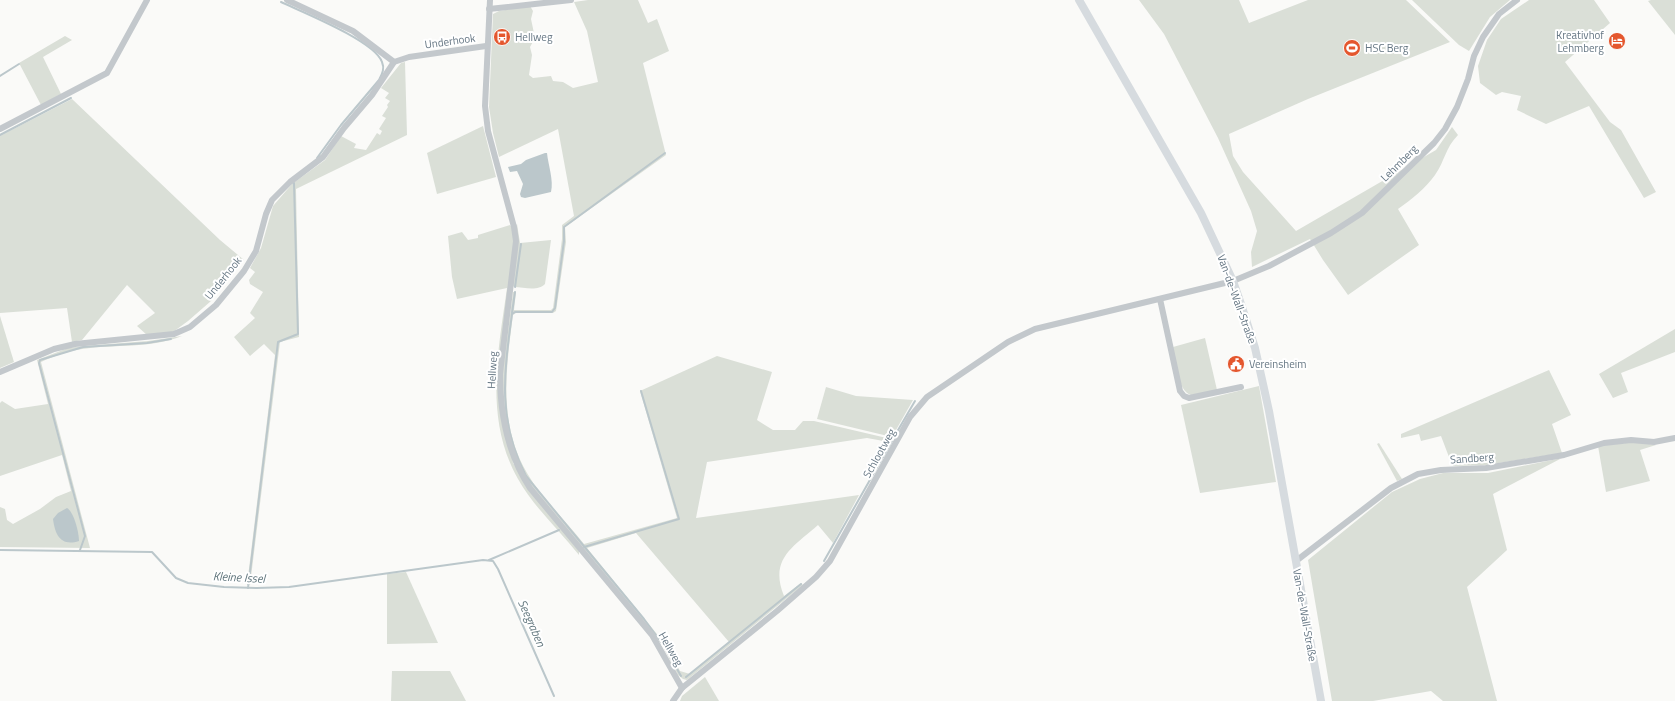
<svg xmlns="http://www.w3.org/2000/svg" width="1675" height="701" font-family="'Titillium Web',sans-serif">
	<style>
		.green { fill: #dadfd7; fill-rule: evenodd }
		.water { fill: #bbc7cb }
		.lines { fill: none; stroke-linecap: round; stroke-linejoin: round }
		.stream { stroke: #bbc7cb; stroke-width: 2 }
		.minor { stroke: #c3c8cc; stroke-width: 6 }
		.major { stroke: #d6dbdf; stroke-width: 8 }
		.labels { text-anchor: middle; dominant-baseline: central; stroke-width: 4; stroke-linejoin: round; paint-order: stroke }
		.poi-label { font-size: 11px; fill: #657683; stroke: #fff; text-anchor: start }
		.street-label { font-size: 11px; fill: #657683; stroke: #fff }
		.water-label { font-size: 12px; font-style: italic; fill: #60757c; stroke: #fff }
	</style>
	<rect width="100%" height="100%" fill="#fafaf8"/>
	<g class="green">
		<path d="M588,0H638L648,23L657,19L669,51L643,63L666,155L565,227L566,242L556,311L553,313H516L513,315C506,369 498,423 527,473C542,499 566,521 584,544L677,518L640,391L717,356L772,372L757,420L773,430H795L803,421H814L891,439L889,442L867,438L707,462L696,518L859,495L833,543L818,525C793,547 769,559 784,596L801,583L803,585L687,680L683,679L678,675L662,645L646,624L531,485L518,464L505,421L502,376L513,292H516L514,310H551L553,308L562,239V225L574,216L558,129L499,157L493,133L489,107L493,14L499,11L530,6L533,11L531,19L535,38L530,47L532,55L529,75L533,78L551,76L553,81L563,82L573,88L598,82L587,31L574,2ZM636,533L729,642L690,674L680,671L665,644L587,548Z"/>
		<path d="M1139,0H1239L1249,23L1308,0H1406L1450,42L1308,99L1229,134L1233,156L1243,172L1296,231L1436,150L1452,127L1458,135C1445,148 1445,161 1435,175C1425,189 1412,199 1398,209L1419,245L1348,295L1323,260L1310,239L1252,267L1251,252L1257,231L1251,211L1218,138L1164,34Z"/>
		<polygon points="1412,0 1510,0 1490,17 1469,51 1459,45"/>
		<polygon points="1529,0 1594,0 1610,23 1565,62 1610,122 1621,130 1656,192 1644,198 1589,106 1546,124 1517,110 1521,96 1502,92 1496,95 1480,83 1478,66 1487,40 1501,19"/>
		<polygon points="1651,0 1675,0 1675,35 1648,1"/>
		<polygon points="65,36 72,40 43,57 61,94 41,105 19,63"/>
		<polygon points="405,62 407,135 296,189 299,337 280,342 250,585 247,585 275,355 264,344 250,356 234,337 255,318 250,313 263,292 250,284 249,280 255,272 250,268 261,248 273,206 292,184 325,160 341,136 356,144 354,148 366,150 377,133 380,135 382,131 379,129 386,118 382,116 388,107 387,105 390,101 385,98 389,93 381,88 401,63"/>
		<polygon points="72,99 220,240 244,260 211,301 188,321 173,332 147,335 137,326 155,313 127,285 82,340 72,342 67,308 0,313 0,136"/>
		<polygon points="483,126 496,177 437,194 427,153"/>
		<path d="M517,224L520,243L551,240L545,284C537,292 524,287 514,287L512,285L516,225Z"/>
		<path d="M510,225L512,228L514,240L498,375L513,463L579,551V555C559,530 533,506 518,479C484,419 498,352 507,288L457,299L452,277L448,236L462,232L468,240L478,238V235Z"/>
		<polygon points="0,316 14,362 0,368"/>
		<polygon points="1675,329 1675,352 1621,373 1628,392 1613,398 1599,374"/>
		<path d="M182,336C150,349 115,344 82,349C68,351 54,356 41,362L90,548L0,547V507L5,509L7,520L13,524L40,509L56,497L71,491L62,455L0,476V403L2,401L15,409L48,404L37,360L68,348L83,346L148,341Z"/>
		<path d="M1205,338L1217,390L1191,395C1178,392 1175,359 1173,347Z"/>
		<polygon points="1549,370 1571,415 1552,424 1562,453 1486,465 1453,466 1452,457 1449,457 1441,436 1421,441 1419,434 1401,438 1401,434"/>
		<polygon points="1259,386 1276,482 1200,493 1181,405"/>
		<polygon points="826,387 856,396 913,400 892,437 817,419"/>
		<polygon points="1635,442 1656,445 1640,450 1650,481 1606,492 1598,446"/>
		<polygon points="1379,443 1402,479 1397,481 1377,444"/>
		<polygon points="1562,458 1493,494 1507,550 1467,587 1497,701 1443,701 1431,691 1373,701 1332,701 1308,560 1392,492 1420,479 1443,473 1488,473"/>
		<polygon points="406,572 438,643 387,644 387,574"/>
		<polygon points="392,671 450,671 466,701 391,701"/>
		<polygon points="705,677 719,701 680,701 682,696"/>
	</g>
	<g class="water">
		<path d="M545,153H547C548,164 554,181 551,192L525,198L521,197L520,194L523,184L517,171L510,172L508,167L521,164L526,160Z"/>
		<path d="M67,508C74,512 79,533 79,541C60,547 55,534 53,519L58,513Z"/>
	</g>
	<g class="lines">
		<g class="stream">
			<path d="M281,2C302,12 375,41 382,62C385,69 382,74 379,80L341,125L317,158"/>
			<polyline points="0,76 19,64"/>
			<polyline points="0,135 71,98"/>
			<path d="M665,153L564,227V241L555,308L552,312H515L512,314C504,373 497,420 526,476L644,619L664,646L681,676"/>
			<polyline points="515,287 521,244"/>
			<polyline points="512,313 515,292"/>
			<polyline points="894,437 915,401"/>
			<polyline points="584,547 679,519 641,391"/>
			<polyline points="0,550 152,552 176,578 188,583 224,587 257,588 289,587 483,560 493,561 498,569 554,696"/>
			<polyline points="80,550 85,536 39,363 40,360 83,347 147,343 171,339"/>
			<polyline points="489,560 559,530"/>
			<polyline points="824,561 892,441"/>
			<polyline points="248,588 278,342 298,334 294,183"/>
			<polyline points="686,677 801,584"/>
		</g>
		<g class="minor">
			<polyline points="287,0 353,31 394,62"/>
			<path d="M490,0L485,106L488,131L514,227L516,241L500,374C500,414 507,453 530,488L652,635L682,688"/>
			<polyline points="489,9 571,0"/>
			<polyline points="0,129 107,73 147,0"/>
			<polyline points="1160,299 1180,391 1184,396 1189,398 1241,387"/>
			<polyline points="0,372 54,349 75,344 174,334 190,327 216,305 244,271 256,251 266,214 272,200 290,182 323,157 344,128 372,95 394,62 409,57 486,46"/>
			<polyline points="1296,561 1391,488 1418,474 1441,470 1486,468 1564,455 1604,443 1631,440 1654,442 1675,438"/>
			<polyline points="673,701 682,688 777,611 816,577 830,561 910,417 927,397 1008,342 1035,329 1233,281 1269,266 1331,233 1362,213 1434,143 1445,129 1457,107 1468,79 1474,56 1483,37 1499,14 1517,0"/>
		</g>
		<polyline class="major" points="1079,0 1201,213 1233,281 1241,304 1255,348 1269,411 1321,701"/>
	</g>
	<defs>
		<g id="bus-disc" transform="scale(0.9)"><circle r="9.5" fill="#e4572e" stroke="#fff"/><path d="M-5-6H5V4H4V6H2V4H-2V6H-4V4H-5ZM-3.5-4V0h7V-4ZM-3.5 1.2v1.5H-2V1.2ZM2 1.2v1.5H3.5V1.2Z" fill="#fff"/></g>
		<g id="hotel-disc" transform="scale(0.9)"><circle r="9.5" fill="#e4572e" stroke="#fff"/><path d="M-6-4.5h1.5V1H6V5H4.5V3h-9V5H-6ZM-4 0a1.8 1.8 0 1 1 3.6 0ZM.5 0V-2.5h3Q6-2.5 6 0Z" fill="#fff"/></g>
		<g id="stadium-disc" transform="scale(0.9)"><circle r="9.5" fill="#e4572e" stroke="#fff"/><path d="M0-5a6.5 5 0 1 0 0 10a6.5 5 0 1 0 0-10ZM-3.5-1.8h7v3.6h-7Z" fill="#fff"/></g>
		<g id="civic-disc" transform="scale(0.9)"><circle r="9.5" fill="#e4572e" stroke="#fff"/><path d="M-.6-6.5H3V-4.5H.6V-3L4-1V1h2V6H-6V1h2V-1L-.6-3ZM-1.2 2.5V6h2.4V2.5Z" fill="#fff"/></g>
	</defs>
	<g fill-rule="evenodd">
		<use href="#bus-disc" x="502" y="37"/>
		<use href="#hotel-disc" x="1617" y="41"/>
		<use href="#stadium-disc" x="1352" y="48"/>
		<use href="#civic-disc" x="1236" y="364"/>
	</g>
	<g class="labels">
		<g class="poi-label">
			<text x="1604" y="35" text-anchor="end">Kreativhof<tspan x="1604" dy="13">Lehmberg</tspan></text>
			<text x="515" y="37">Hellweg</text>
			<text x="1365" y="48">HSC Berg</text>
			<text x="1249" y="364">Vereinsheim</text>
		</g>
		<g class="street-label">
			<text transform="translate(450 41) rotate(-8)">Underhook</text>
			<text transform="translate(1399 163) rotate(-45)">Lehmberg</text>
			<text transform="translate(223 278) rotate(-51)">Underhook</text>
			<text transform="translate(1237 299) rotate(70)">Van-de-Wall-Straße</text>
			<text transform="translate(492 370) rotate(-87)">Hellweg</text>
			<text transform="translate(879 453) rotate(-61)">Schlootweg</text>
			<text transform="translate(1472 458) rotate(-4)">Sandberg</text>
			<text transform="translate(1305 615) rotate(80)">Van-de-Wall-Straße</text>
			<text transform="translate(671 649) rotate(60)">Hellweg</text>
		</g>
		<g class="water-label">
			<text transform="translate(239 577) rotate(3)">Kleine Issel</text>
			<text transform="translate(532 623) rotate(66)">Seegraben</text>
		</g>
	</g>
</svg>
